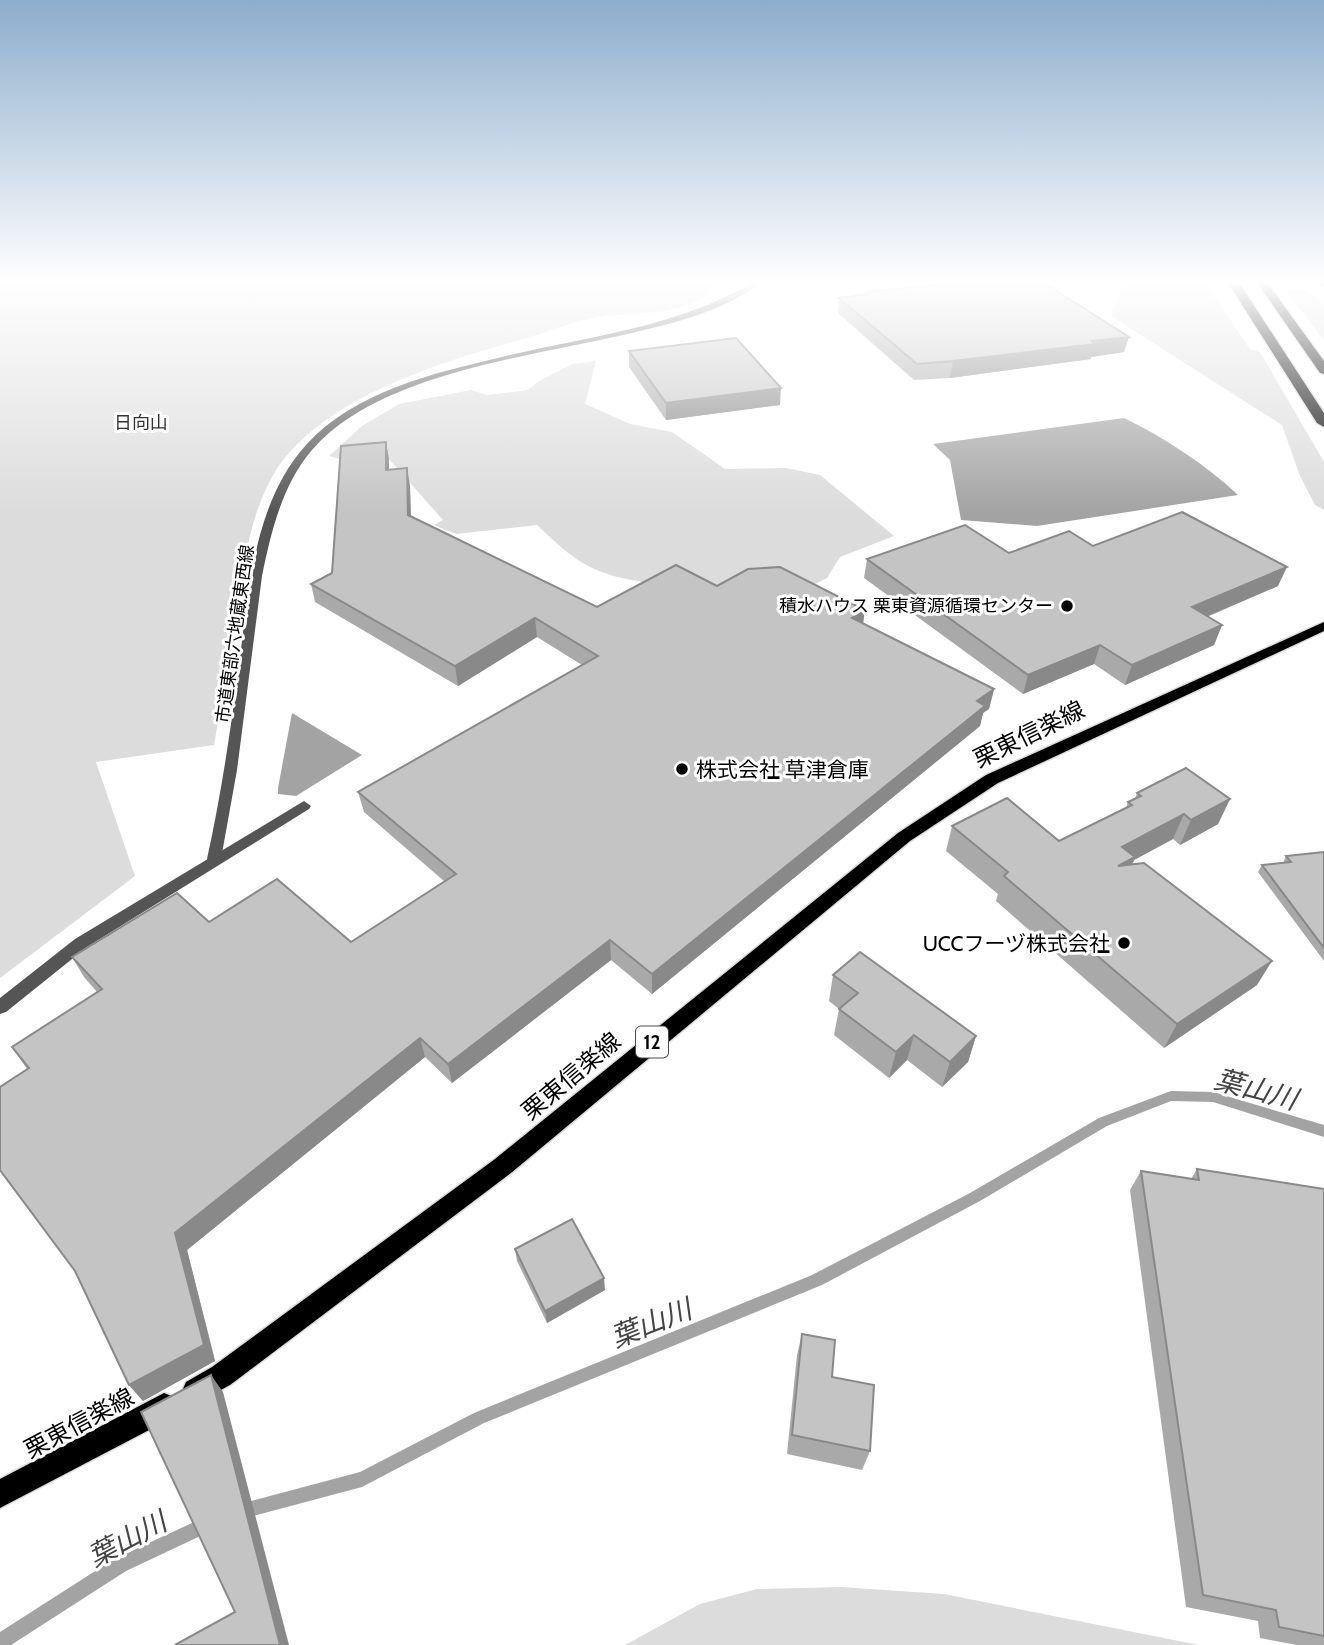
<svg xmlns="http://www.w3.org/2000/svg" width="1324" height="1645" font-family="Cabin,'Noto Sans JP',sans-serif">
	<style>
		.green { fill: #dcdcdc }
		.water { fill: #a3a3a3 }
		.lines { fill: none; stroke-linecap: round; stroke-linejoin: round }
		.stream { fill: #a3a3a3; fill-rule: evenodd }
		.primary-casing { stroke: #dbdbdb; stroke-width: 3 }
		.trunk-casing { stroke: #dbdbdb; stroke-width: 4 }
		.motorway-casing { stroke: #dbdbdb; stroke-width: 3 }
		.minor { fill: #555; fill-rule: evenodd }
		.tertiary { fill: #555; fill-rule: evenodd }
		.primary { fill: #000; fill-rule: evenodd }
		.trunk { fill: #000; fill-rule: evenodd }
		.motorway { fill: #000; fill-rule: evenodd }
		.wall { fill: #a9a9a9 }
		.shaded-wall { fill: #898989 }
		.building { fill: #c4c4c4; stroke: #898989; stroke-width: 2 }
		.poi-dot { fill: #000; stroke: #fff; stroke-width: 2.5 }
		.labels { text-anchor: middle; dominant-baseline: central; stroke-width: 6; stroke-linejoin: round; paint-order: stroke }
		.far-park-label { font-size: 18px; fill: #333; stroke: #fff }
		.far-poi-label { font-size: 18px; fill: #000; stroke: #fff; text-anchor: end }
		.far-street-label { font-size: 18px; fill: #000; stroke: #fff }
		.shield { fill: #fff; stroke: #4c4c4c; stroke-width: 2 }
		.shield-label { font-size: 19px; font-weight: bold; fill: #000 }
		.poi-label { font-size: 21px; fill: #000; stroke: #fff; text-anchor: start }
		.near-street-label { font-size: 24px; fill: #000; stroke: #fff }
		.near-water-label { font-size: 28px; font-style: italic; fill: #444; stroke: #fff }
	</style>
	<rect width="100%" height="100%" fill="#fff"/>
	<g class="green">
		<path d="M0,281H720C690,320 641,310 598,317C574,321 550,331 527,338C444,361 317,398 272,477C244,528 242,585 233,641C228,676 220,710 214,745L96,762L135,876L0,978Z"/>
		<polygon points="1124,281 1204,281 1250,349 1260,352 1324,462 1324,510 1315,505 1300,476 1282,425 1111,316"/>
		<polygon points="1284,289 1306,290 1324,304 1324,340"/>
		<path d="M596,361L585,404L630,424L672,432L725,469L786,468L820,475L894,536L840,557L827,578L807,588L794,579C730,582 633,597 578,560C563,550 550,537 537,525L456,534L434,525L443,520L388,458L347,461L329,456L362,426L399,404L471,390L487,395L528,390L539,381L572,364Z"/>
		<polygon points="841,1587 944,1594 1199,1645 625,1645 700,1604 757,1589"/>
	</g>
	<g class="water">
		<path d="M1124,418C1165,438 1205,464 1238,495L1037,526L961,520L950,460L933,444Z"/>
		<polygon points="292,713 362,755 296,796 278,794 278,788"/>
	</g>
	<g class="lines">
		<g class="stream">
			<polygon points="1171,1091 1213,1092 1324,1125 1324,1137 1213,1102 1171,1101 1107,1126 980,1201 822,1285 484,1423 362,1487 242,1519 236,1517 234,1511 236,1505 360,1472 474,1413 812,1275 970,1193 1099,1118"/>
			<polygon points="205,1517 211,1519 213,1525 211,1531 126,1571 11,1645 0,1645 0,1632 114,1559"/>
		</g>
		<g class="primary-casing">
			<g id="primary">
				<polygon points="1324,622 1324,631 998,783 910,841 511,1173 230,1385 195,1404 186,1400 182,1391 186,1382 212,1367 495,1159 898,833 986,775"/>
				<polygon points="164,1393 174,1397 178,1407 174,1417 0,1508 0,1479"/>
			</g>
		</g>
		<g class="trunk-casing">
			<polygon id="trunk" points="1315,281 1324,281 1324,287"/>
		</g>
		<g class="motorway-casing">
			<g id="motorway">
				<polygon points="1227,281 1238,281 1324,413 1324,427 1317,423"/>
				<polygon points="1256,281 1266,281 1324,361 1324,374 1320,373"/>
			</g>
		</g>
		<polygon class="minor" points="304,801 311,806 309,809 87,947 6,1012 0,1014 0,998 75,939"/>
		<path class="tertiary" d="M755,281H763C728,309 679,322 636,332C539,356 380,371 312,450C282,485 271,532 262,576L237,770L221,859L214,864L209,863L207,859C220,800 229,741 237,681C248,603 250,507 306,445C355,391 434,373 502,357C587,336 678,328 755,281Z"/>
		<use href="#primary" class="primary"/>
		<use href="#trunk" class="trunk"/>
		<use href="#motorway" class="motorway"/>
	</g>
	<g class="wall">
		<polygon points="866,292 1124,352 1091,357 1091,359 950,378 914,380 838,313 839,298 866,295"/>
		<polygon points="629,351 780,405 666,420 629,367"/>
		<polygon points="386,442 389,460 389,470 410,486 411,516 597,607 717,586 865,610 863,624 994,689 989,709 983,713 980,726 652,994 611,960 452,1083 425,1057 187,1250 215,1361 143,1401 129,1385 27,1069 12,1047 97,992 84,977 72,957 209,922 351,942 444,881 364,812 358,792 582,665 537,637 458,686 315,602 311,584 332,573"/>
		<polygon points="1093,546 1278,586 1207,617 1222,625 1214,645 1125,685 1094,664 1023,694 864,578 867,559 1009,553"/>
		<polygon points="1137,793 1230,799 1218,824 1180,845 1173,839 1134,860 1132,865 1257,985 1164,1048 996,901 998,894 946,851 952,826 1059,841 1126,808 1128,802 1135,799"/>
		<polygon points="1324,852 1324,961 1258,872 1262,865 1283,863 1286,856"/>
		<polygon points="833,975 976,1036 968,1062 942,1087 907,1060 889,1078 834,1035 839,1009 829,1001"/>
		<polygon points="1197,1169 1324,1189 1324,1645 1297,1645 1260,1638 1258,1621 1186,1607 1130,1190 1141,1171 1191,1179"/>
		<polygon points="515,1249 605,1290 547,1323 517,1261"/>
		<polygon points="802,1334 832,1377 870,1451 862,1470 787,1454 797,1355"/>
	</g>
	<g class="shaded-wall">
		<polygon points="1129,337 1124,352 1091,357 1091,359 950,378 953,361"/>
		<polygon points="781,388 780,405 666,420 666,403"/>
		<polygon points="386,442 389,460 389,488 386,470"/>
		<polygon points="407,468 410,486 411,533 408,515"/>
		<polygon points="1287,567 1278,586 1184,626 1192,607"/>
		<polygon points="865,610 862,629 852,618"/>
		<polygon points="535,618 537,637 458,686 455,666"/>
		<polygon points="1222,625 1214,645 1125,685 1132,665"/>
		<polygon points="1100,645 1094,664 1023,694 1028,675"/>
		<polygon points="994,689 989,709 983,713 980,726 652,994 652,974 977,701"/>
		<polygon points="1230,799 1218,824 1180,845 1191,820"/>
		<polygon points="1184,814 1173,839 1134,860 1125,882 1108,891 1122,847"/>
		<polygon points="610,940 611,960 452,1083 448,1064"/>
		<polygon points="1272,961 1257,985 1164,1048 1177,1024"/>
		<polygon points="914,1035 907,1060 889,1078 896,1052"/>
		<polygon points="976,1036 968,1062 942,1087 950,1062"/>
		<polygon points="420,1038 425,1057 187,1250 215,1361 143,1401 129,1385 175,1233"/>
		<polygon points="604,1278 605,1290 547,1323 545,1311"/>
		<polygon points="211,1375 223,1392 289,1645 280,1645"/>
	</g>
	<g class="building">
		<polygon points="974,281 1041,281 1129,337 1092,341 1095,344 953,361 917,364 839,298 869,294 866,292"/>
		<polygon points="736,338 781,388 666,403 629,351"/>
		<polygon points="386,442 386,470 407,468 408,515 597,607 676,565 717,586 748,569 780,567 865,610 852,618 994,689 977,701 985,706 652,974 610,940 448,1064 420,1038 175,1233 204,1345 129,1385 75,1271 0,1170 0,1087 29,1068 12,1047 102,989 72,957 177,893 209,922 277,879 351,942 456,874 358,792 598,656 535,618 455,666 311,584 332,573 341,446"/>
		<polygon points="1182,512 1287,567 1192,607 1222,625 1132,665 1100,645 1028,675 867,559 965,525 1009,553 1069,531 1093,546"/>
		<polygon points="1186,768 1230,799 1191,820 1184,814 1122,847 1135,857 1118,866 1144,863 1272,961 1177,1024 1004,876 1008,872 952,826 1007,798 1059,841 1132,805 1128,802 1141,796 1137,793"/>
		<polygon points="1324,852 1324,948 1262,865 1291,862 1286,856"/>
		<polygon points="860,952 976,1036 950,1062 914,1035 896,1052 839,1009 858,993 833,975"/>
		<polygon points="1197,1169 1324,1189 1324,1636 1279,1627 1276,1610 1203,1595 1141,1171 1199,1180"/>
		<polygon points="572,1219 604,1278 545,1311 515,1249"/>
		<polygon points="802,1334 835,1340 832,1377 874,1385 870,1451 792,1435"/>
		<polygon points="211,1375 280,1645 175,1645 235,1612 141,1412"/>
	</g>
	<linearGradient id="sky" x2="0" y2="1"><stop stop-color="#8cadcc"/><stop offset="0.55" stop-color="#fff"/><stop offset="1" stop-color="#fff" stop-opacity="0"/></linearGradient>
	<rect width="1324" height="512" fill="url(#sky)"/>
	<g class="poi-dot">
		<circle cx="1067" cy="606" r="7"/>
		<circle cx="682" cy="769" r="7"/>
		<circle cx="1124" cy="943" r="7"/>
	</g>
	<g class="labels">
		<g class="far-park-label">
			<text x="141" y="423">日向山</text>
		</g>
		<g class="far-poi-label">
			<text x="1053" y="606">積水ハウス 栗東資源循環センター</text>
		</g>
		<g class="far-street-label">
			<text transform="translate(235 634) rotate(-82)">市道東部六地蔵東西線</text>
		</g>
		<rect class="shield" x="636" y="1026.5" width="32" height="31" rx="5"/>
		<g class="shield-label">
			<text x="652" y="1042">12</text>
		</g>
		<g class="poi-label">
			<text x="696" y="769">株式会社 草津倉庫</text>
			<text x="1110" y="943" text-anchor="end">UCCフーヅ株式会社</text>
		</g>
		<g class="near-street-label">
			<text transform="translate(1029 734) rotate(-26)">栗東信楽線</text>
			<text transform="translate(571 1076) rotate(-40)">栗東信楽線</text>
			<text transform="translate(79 1423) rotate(-28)">栗東信楽線</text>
		</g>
		<g class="near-water-label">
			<text transform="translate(1256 1089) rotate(15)">葉山川</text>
			<text transform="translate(651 1323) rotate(-22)">葉山川</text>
			<text transform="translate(127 1539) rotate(-28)">葉山川</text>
		</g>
	</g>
</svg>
